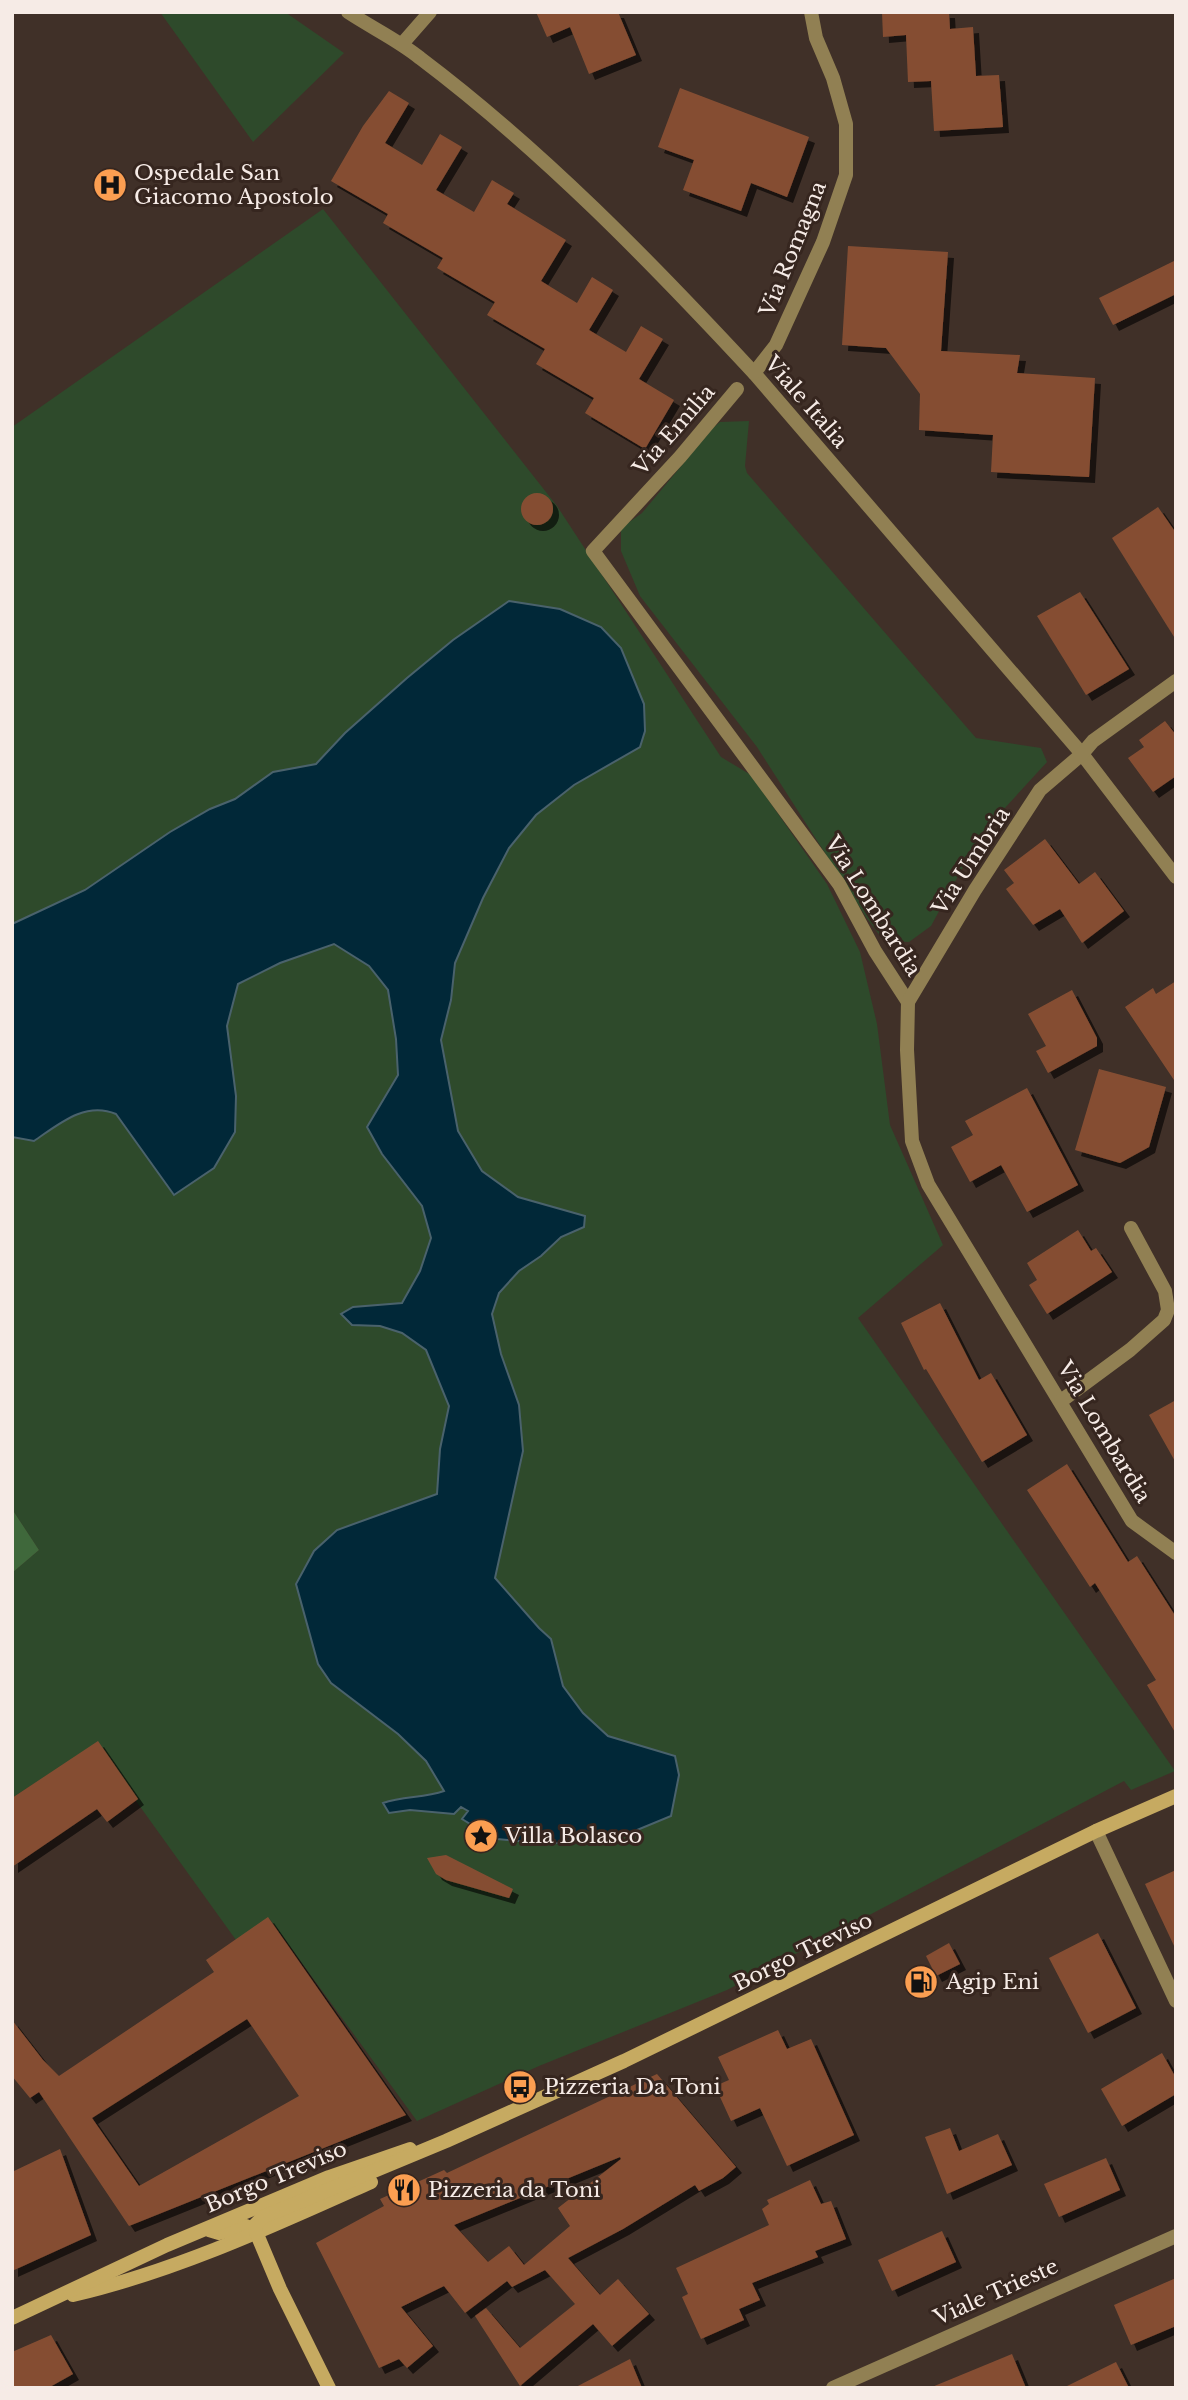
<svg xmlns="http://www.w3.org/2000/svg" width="1188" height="2400" font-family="'Libre Baskerville',serif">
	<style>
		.green { fill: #2e4a2b }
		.forest { fill: #3f683b }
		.water { fill: #012838; stroke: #4a626c; stroke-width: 2 }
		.building { fill: #854e33; fill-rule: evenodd; filter: url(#shadow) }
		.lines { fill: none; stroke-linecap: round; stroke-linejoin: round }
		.street { stroke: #918053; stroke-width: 14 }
		.secondary { stroke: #c6aa61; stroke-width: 14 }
		.labels { text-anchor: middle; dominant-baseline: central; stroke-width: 6; stroke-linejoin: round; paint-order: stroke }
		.poi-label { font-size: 21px; fill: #f6ebe6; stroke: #36261f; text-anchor: start }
		.street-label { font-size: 21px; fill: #f6ebe6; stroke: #36261f }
	</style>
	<defs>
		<filter id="shadow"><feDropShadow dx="6" dy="6" stdDeviation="0" flood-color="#0009"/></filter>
	</defs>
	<rect width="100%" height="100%" fill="#403028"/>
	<g class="green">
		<polygon points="160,12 285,12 344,53 253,142"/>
		<polygon points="323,209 557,506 721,757 751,775 827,884 860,952 877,1024 890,1125 943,1245 858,1318 1175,1771 1131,1790 1124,1781 727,1990 539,2066 417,2121 269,1918 236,1940 95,1744 12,1798 12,1573 39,1550 12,1509 12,427"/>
		<polygon points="749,421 745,466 747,473 976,738 1041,748 1047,762 981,834 931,926 909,942 884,941 866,917 757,747 640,596 621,551 621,528 642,513 713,428 720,422"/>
	</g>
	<polygon class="forest" points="12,1509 39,1550 12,1573"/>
	<path class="water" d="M509,601L560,609L601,627L621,648L644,704L645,731L640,747L574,785L536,815L509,848L483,898L455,963L451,1000L441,1040L458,1131L482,1171L518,1197L585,1216L584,1227L561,1237L541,1256L519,1271L499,1293L492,1314L501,1354L519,1405L523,1451L495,1578L539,1628L551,1639L563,1686L583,1713L608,1736L675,1756L679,1775L671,1816L625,1835L548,1844L497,1839L485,1833L462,1819L468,1811L461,1807L454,1814L410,1810L389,1813L383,1803C403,1796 424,1798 444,1791L426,1761L398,1734L331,1683L318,1664L296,1584L314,1551L337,1530L437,1494L440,1449L449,1406L426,1350L402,1333L380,1326L352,1325L341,1314L353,1307L402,1303L420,1271L431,1238L422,1206L382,1154L367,1127L398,1075L396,1039L388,990L369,966L334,944L280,963L238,984L227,1026L236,1096L235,1132L214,1168L174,1195L116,1114C85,1101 59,1124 34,1141L12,1137V924L85,890L170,832L210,809L235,799L273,772L316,764L345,733L407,678L453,640Z"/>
	<g class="building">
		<polygon points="536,12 618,12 636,55 589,74 570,27 547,37"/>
		<polygon points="882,12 949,12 950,29 973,27 976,76 999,75 1003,127 934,131 931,81 908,82 906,35 883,37"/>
		<polygon points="680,88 809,137 787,197 751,183 741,211 683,190 694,160 658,147"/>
		<polygon points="389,91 409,103 385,143 422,165 440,134 462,147 436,190 474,212 492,180 514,193 507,204 566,240 541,281 577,303 592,277 613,290 589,330 626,352 641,326 663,339 639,379 674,400 645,449 585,413 594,398 536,364 545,349 487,315 495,302 437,268 443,258 383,223 388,214 331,181 363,126"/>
		<polygon points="848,246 948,252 941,351 1020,355 1017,373 1095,378 1089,477 991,472 993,435 919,430 920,394 886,348 842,345"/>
		<polygon points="1176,260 1176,294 1113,325 1099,298"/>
		<circle cx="537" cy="509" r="16"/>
		<polygon points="1158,507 1176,533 1176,640 1112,538"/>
		<polygon points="1080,592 1129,669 1086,695 1037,616"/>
		<polygon points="1165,721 1176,735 1176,776 1153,792 1128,758 1144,747 1139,740"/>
		<polygon points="1045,839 1079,884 1095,872 1124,911 1082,943 1060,909 1033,925 1006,889 1014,883 1004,870"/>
		<polygon points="1176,981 1176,1083 1125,1007 1153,988 1156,994"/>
		<polygon points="1072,990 1097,1038 1097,1046 1048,1073 1036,1051 1046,1046 1028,1014"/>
		<polygon points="1099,1069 1166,1087 1149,1147 1120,1163 1075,1150"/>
		<polygon points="1027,1088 1078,1185 1027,1212 1001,1165 970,1182 951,1147 973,1135 965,1121"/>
		<polygon points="1078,1230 1091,1251 1096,1248 1112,1272 1047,1314 1029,1285 1037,1280 1027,1263"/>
		<polygon points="940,1303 979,1380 991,1373 1027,1435 982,1462 926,1369 924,1370 901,1323"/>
		<polygon points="1176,1400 1176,1463 1149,1415"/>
		<polygon points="1067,1464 1128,1562 1137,1556 1176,1617 1176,1734 1147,1685 1156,1680 1095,1583 1090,1587 1027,1490"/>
		<polygon points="98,1741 138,1799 107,1822 97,1809 12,1867 12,1798"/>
		<polygon points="446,1855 513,1889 509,1898 446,1880 436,1874 427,1858"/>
		<polygon points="1176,1870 1176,1950 1145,1884"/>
		<path d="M268,1917L406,2115L129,2226L39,2092L30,2098L12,2076V2020L43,2060L59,2076L214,1972L206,1960ZM247,2019L299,2096L139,2186L92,2118Z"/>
		<polygon points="1098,1933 1136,2008 1088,2033 1049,1958"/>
		<polygon points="949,1943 960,1964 936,1976 926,1956"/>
		<polygon points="778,2030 787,2049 811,2039 854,2135 787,2166 760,2108 731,2121 715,2086 729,2080 718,2057"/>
		<polygon points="1162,2053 1176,2078 1176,2094 1122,2126 1101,2089"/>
		<path d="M657,2074L736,2167L723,2178L699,2191L695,2185L623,2229L568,2258L600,2295L618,2279L649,2314L612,2346L593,2324L520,2386L475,2316L486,2308L520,2348L575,2304L545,2270L512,2287L507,2281L465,2313L444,2286L401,2307L433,2346L407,2368L399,2359L379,2368L316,2243L384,2206L380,2199L444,2170L447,2173ZM620,2157L621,2159L558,2208L570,2226L524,2265L509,2246L488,2262L454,2225Z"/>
		<polygon points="950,2128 959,2151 998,2134 1012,2165 947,2194 925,2137"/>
		<polygon points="60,2149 91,2235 12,2271 12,2172"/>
		<polygon points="1106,2158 1120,2190 1059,2217 1044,2184"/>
		<polygon points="810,2180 821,2204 831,2201 846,2239 815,2251 818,2257 752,2283 760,2300 739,2309 744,2320 701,2339 682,2297 688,2294 676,2268 769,2225 762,2209 769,2204 767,2200"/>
		<polygon points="942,2231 956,2262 892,2291 878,2260"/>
		<polygon points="1176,2278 1176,2326 1131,2345 1114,2305"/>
		<polygon points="51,2335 73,2374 48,2388 12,2388 12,2352"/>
		<polygon points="1012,2354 1026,2388 932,2388 932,2387"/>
		<polygon points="630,2359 642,2388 574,2388"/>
		<polygon points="1116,2362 1129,2388 1063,2388"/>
	</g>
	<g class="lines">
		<g class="street">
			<path d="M348,12C372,28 398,40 420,58C542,150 650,261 754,373L1082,754L1176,877"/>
			<polyline points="402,44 430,12"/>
			<polyline points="754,373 776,345 823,242 846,175 846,124 833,78 816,38 811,12"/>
			<polyline points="737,389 680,457 593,551 839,884 875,951 908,1002 907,1050 912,1141 928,1184 1132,1521 1176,1553"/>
			<polyline points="908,1002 975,890 1040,790 1082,754 1093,741 1176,681"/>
			<polyline points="1061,1401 1130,1350 1164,1320 1168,1310 1165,1291 1131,1228"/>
			<polyline points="1096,1831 1176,2001"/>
			<polyline points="833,2388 1176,2236"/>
		</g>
		<g class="secondary">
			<polyline points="209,2230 219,2233 246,2226 256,2232"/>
			<path d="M73,2295C176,2271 275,2225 371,2182"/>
			<polyline points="12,2318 167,2245 329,2177 410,2149"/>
			<polyline points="329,2388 280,2289 256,2232 255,2225 263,2217 446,2141 624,2061 1096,1831 1176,1796"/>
		</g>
	</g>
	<defs>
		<g id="hospital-disc" transform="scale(1.75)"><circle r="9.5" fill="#fb9e51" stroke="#36261f"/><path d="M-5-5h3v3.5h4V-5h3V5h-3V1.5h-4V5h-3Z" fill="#111"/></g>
		<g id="sight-disc" transform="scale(1.75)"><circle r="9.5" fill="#fb9e51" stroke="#36261f"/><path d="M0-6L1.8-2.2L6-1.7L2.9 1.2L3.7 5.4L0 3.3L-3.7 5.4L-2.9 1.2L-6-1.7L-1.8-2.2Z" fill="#111"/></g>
		<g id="fuel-disc" transform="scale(1.75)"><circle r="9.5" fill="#fb9e51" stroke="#36261f"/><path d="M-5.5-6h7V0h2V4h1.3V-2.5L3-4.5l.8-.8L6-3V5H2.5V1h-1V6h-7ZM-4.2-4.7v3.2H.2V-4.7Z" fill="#111"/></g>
		<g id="bus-disc" transform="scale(1.75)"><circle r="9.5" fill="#fb9e51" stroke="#36261f"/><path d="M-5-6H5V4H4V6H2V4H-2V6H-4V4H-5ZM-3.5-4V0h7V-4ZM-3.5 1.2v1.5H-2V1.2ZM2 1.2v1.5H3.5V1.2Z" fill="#111"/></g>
		<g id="restaurant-disc" transform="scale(1.75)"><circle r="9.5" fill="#fb9e51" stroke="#36261f"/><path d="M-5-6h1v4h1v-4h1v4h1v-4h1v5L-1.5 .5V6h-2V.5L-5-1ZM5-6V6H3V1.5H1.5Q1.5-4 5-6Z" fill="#111"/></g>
	</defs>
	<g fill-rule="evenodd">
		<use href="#hospital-disc" x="110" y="185"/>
		<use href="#sight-disc" x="481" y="1836"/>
		<use href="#fuel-disc" x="921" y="1982"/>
		<use href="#bus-disc" x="520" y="2087"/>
		<use href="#restaurant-disc" x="404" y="2190"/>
	</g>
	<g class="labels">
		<g class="poi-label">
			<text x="134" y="173">Ospedale San<tspan x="134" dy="24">Giacomo Apostolo</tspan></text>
			<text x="505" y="1836">Villa Bolasco</text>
			<text x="946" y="1982">Agip Eni</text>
			<text x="544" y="2087">Pizzeria Da Toni</text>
			<text x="428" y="2190">Pizzeria da Toni</text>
		</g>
		<g class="street-label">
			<text transform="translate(793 249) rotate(-68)">Via Romagna</text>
			<text transform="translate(806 402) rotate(49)">Viale Italia</text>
			<text transform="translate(674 430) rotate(-49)">Via Emilia</text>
			<text transform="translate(971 861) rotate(-57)">Via Umbria</text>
			<text transform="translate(873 906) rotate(58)">Via Lombardia</text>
			<text transform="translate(1104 1432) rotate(59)">Via Lombardia</text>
			<text transform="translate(803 1952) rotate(-26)">Borgo Treviso</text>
			<text transform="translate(276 2177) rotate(-23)">Borgo Treviso</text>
			<text transform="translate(996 2292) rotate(-24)">Viale Trieste</text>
		</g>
	</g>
	<rect width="1188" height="2400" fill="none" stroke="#f6ebe6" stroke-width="28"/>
</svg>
